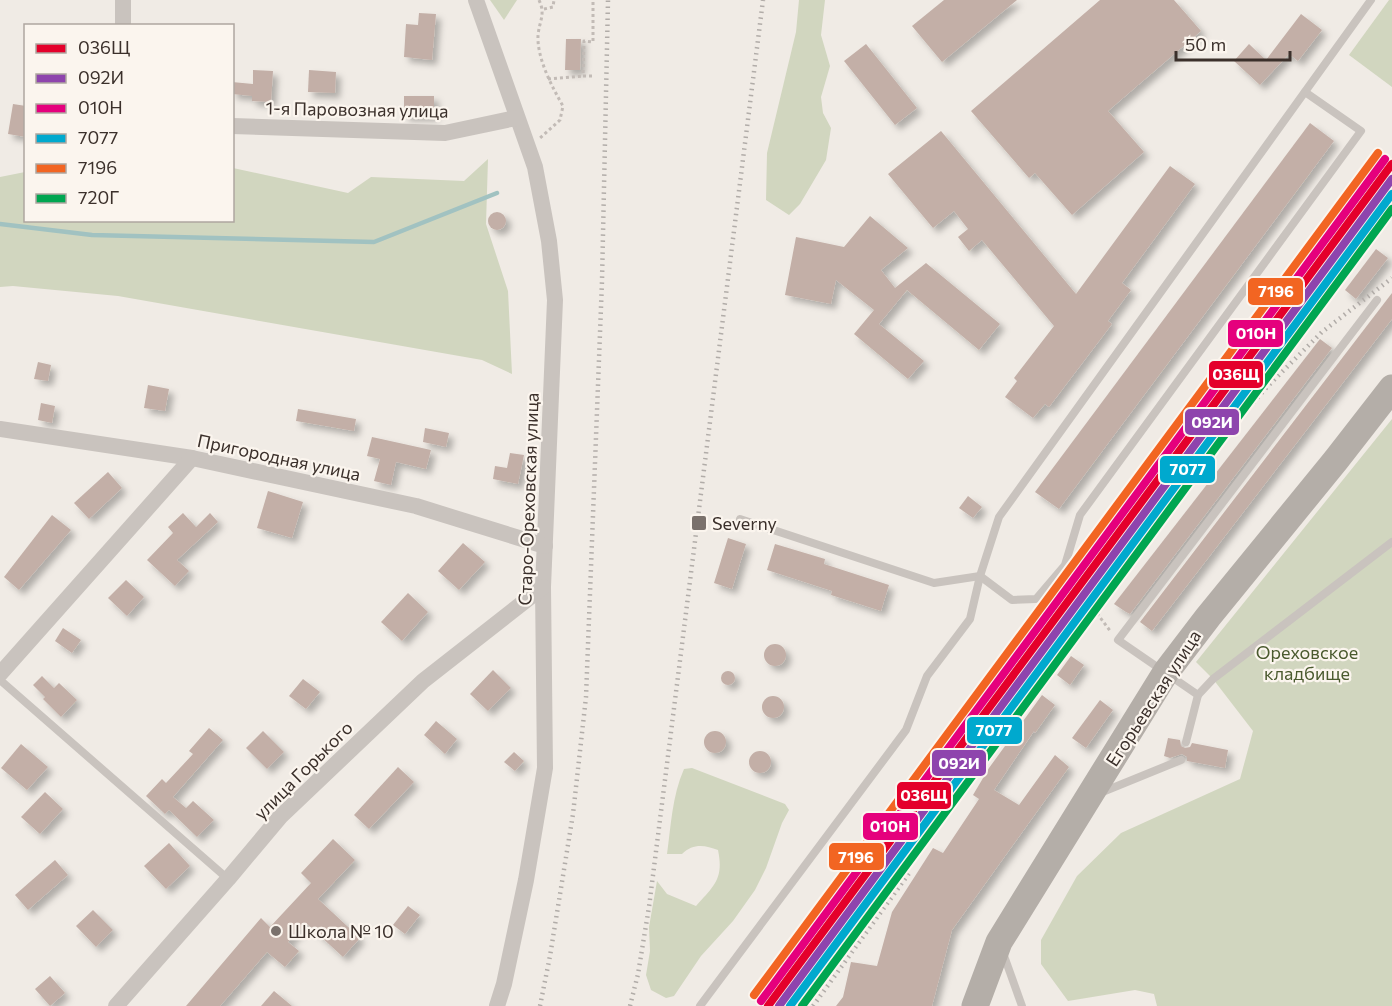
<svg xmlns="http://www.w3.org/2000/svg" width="1392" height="1006" font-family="Commissioner,sans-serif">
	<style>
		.green { fill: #d1d6bf }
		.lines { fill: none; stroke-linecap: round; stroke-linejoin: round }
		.stream { stroke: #a1c2c1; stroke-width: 4.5 }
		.building { fill: #c3afa7; filter: url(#shadow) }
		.path { stroke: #c2bbb6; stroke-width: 3; stroke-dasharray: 3 3; stroke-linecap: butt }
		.service { stroke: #c9c3be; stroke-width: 8 }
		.minor { stroke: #c9c3be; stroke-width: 16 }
		.trunk { stroke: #b4aea8; stroke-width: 27 }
		.rail { stroke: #b1aca8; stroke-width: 4.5; stroke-dasharray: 1.5 4.5; stroke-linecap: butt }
		.rail-1-casing { stroke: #fbf5ee; stroke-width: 12 }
		.rail-2-casing { stroke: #fbf5ee; stroke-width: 12 }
		.rail-3-casing { stroke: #fbf5ee; stroke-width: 12 }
		.rail-4-casing { stroke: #fbf5ee; stroke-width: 12 }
		.rail-5-casing { stroke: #fbf5ee; stroke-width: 12 }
		.rail-6-casing { stroke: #fbf5ee; stroke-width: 12 }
		.rail-1 { stroke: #e4002b; stroke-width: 8 }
		.rail-2 { stroke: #8e44ad; stroke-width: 8 }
		.rail-3 { stroke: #e5007d; stroke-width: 8 }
		.rail-4 { stroke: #00a9ce; stroke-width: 8 }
		.rail-5 { stroke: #f26522; stroke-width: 8 }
		.rail-6 { stroke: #00a651; stroke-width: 8 }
		.poi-dot { fill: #7a716c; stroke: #fbf5ee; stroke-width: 2 }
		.labels { text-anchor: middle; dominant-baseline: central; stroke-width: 4.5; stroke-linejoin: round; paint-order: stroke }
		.street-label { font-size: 18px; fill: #3b302b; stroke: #fbf5ee }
		.poi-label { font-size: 18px; fill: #3b302b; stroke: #fbf5ee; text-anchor: start }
		.park-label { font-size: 18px; fill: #4a5a2e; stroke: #fbf5ee }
		.line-badge { stroke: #fbf5ee; stroke-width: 2 }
		.badge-label { font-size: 16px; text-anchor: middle; font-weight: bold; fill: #fff }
	</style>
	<defs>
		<filter id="shadow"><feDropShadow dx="5" dy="5" stdDeviation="3" flood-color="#0004"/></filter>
	</defs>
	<rect width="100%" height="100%" fill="#f0ebe5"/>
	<g class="green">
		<polygon points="490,0 517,0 504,20"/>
		<polygon points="799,0 825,0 821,35 830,66 821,97 823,113 831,128 826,160 800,204 789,215 766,200 767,153 796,32"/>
		<polygon points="1389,0 1392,0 1392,87 1349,55"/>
		<polygon points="488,159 486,224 508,291 512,374 482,360 118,296 13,286 0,287 0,177 25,172 26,220 232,220 233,168 348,193 371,177 464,181"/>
		<polygon points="1392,419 1392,1006 1157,1006 1154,994 1135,990 1068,1001 1041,964 1041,940 1077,876 1121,833 1240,779 1253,731 1213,679 1196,662"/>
		<path d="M692,768L785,804L789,810L782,823L766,868L755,890L733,921L701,956L674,996L666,998L651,990L646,975L650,951L649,927L657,881L667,894L696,906C714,886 724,879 718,850C705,845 693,843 682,854H667C671,826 672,796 684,769Z"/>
	</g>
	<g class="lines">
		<polyline class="stream" points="0,224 92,235 374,242 497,193"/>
	</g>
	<g class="building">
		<polygon points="944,0 1017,0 942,62 912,26"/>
		<polygon points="1100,0 1174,0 1201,31 1108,111 1144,152 1072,215 1035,173 1029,178 971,111"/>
		<polygon points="419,13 436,14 432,60 404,57 406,24 418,25"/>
		<polygon points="1301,14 1322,30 1298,61 1289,54 1260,85 1234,61 1249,44 1266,60"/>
		<polygon points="566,39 581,39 580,70 565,70"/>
		<polygon points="866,44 917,108 895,125 844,61"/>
		<polygon points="253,70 273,71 271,102 252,101 252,96 232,94 232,82 253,84"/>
		<polygon points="309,70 336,72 335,93 308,92"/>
		<rect x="404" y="96" width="30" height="20"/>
		<polygon points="13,104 26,106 26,137 8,134"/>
		<polygon points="1310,123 1334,141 1059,509 1035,492"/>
		<polygon points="941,131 1076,294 1170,166 1195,184 1122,283 1131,290 1108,321 1112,324 1049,407 1045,404 1033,418 1005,397 1017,381 1014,378 1054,326 982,240 969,251 958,237 968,229 954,211 933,228 888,174"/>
		<circle cx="497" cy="221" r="9"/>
		<polygon points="870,216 908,248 881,270 895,288 926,263 1000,324 979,350 907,290 879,324 924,361 908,379 854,334 874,310 836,280 831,304 785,295 796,237 844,247"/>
		<polygon points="1376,249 1388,258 1356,299 1345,290"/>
		<polygon points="1392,293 1392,319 1152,631 1140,622"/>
		<polygon points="1320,339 1332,348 1130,614 1126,612 1114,604"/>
		<polygon points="38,362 51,365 48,381 34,379"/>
		<polygon points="148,385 169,389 165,411 144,408"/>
		<polygon points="41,403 55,406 52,423 38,420"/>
		<polygon points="298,409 356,419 354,431 296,421"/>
		<polygon points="425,428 449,433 446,447 423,442"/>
		<polygon points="372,437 431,450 426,469 396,462 391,485 374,481 380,459 367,456"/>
		<polygon points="510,453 524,455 518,484 493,479 495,466 507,468"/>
		<polygon points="108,472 122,488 89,519 74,503"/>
		<polygon points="268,491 303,502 292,538 257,528"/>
		<polygon points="968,496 982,507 973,518 959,508"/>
		<polygon points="183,513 196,527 210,513 218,522 177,560 189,571 175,586 147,560 173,533 168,527"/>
		<polygon points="52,515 71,530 19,590 4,577"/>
		<polygon points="728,538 746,544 732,589 714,583"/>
		<polygon points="463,543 485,562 459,590 438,571"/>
		<polygon points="775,544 825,559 824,564 889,585 881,611 831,595 832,591 767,570"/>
		<polygon points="126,580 144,597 127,616 108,598"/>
		<polygon points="408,593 428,612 402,641 381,622"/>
		<polygon points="63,628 81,640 72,653 55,641"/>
		<circle cx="775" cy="655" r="11"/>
		<polygon points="1071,656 1084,665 1070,685 1057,675"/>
		<polygon points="493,670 511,688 488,711 470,694"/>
		<circle cx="728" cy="678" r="7"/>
		<polygon points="42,676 54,688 59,683 77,700 61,717 43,699 45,697 33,685"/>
		<polygon points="303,679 320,692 306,709 289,696"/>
		<polygon points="1042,695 1055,705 1035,733 1034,731 994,790 1019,805 1055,755 1069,767 952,930 932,1006 836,1006 843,997 851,962 877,966 892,912 933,848 943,853 979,799 973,795 989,768"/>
		<circle cx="773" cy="707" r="11"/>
		<polygon points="1100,700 1113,710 1086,748 1072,738"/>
		<polygon points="436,721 457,739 445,754 424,735"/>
		<polygon points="209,728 223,740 173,797 186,808 193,801 214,820 197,837 169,810 165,814 146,796 162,779 166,783 193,754 189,751"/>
		<circle cx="715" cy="742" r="11"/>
		<polygon points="263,731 284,752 267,769 246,748"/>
		<polygon points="1168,738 1180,740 1181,746 1185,748 1190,747 1192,743 1228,750 1225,768 1187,761 1187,757 1182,754 1170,758 1164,756"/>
		<polygon points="21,744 48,767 27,790 1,768"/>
		<circle cx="760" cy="762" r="11"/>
		<polygon points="514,752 524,761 515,771 504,762"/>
		<polygon points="398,767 414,782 369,829 354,815"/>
		<polygon points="45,792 63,809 40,834 21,817"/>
		<polygon points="333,839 355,860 318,899 360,938 343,957 306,923 288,942 299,951 285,967 267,952 220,1006 186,1006 261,918 270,927 311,883 301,873"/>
		<polygon points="169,843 190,866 166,889 144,866"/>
		<polygon points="55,860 68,875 28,910 15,895"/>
		<polygon points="408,906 420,915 405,934 393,925"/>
		<polygon points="93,910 113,930 96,947 76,926"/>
		<polygon points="50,976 65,993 50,1006 35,989"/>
		<polygon points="274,991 292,1006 261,1006"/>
	</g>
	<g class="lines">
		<g class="path">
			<path d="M539,0C546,15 539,21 538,36C537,58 552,87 563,106L560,120L540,138"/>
			<polyline points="544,9 553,7 554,0"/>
			<polyline points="592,76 583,76 584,41 593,42 593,0"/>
			<polyline points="548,79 583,76"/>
			<polyline points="1071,573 1093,608 1111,632"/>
		</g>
		<g class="service">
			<polyline points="740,519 934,583 980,576 1012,600 1036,599 1065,565 1080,515 1361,131 1305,92"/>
			<polyline points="0,680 228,879"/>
			<polyline points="1198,695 1213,679 1392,542"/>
			<polyline points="1186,742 1198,695 1118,640 1377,300"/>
			<polyline points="1100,793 1181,760"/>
			<polyline points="1003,953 1022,1006"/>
			<polyline points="700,1006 906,730 927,676 970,619 980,576 999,517 1371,0"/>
		</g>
		<g class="minor">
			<polyline points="123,0 123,26"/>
			<polyline points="476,0 535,167 549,241 555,300 543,587 545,768 526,880 504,984 497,1006"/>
			<polyline points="232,126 445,133 516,118"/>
			<polyline points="0,429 192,458 416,506 545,546"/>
			<polyline points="0,674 192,458"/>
			<polyline points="116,1006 228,879 280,817 423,681 543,587"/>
		</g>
		<polyline class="trunk" points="975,1006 999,942 1166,672 1208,617 1336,460 1392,388"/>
		<g class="rail">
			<polyline points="540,1006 550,956 573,814 586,697 602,281 608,0"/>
			<polyline points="630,1006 638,974 649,907 763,0"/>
			<polyline points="799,1006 1211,450 1267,387 1322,332 1392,278"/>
			<polyline points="813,1006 910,872"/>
		</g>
		<g class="rail-1-casing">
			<polyline id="rail-1" points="768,1006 1392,164"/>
		</g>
		<g class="rail-2-casing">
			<polyline id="rail-2" points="779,1006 1392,179"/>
		</g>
		<g class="rail-3-casing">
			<polyline id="rail-3" points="761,1001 1385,159"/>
		</g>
		<g class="rail-4-casing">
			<polyline id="rail-4" points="790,1006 1392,194"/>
		</g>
		<g class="rail-5-casing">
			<polyline id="rail-5" points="754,995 1378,153"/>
		</g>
		<g class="rail-6-casing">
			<polyline id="rail-6" points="802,1006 1392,209"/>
		</g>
		<use href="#rail-1" class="rail-1"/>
		<use href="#rail-2" class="rail-2"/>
		<use href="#rail-3" class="rail-3"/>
		<use href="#rail-4" class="rail-4"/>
		<use href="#rail-5" class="rail-5"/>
		<use href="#rail-6" class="rail-6"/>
	</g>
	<g class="poi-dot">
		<rect x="691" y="515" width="16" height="16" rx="3"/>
		<circle cx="276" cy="931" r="6"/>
	</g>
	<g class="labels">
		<g class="street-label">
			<text transform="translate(357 109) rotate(1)">1-я Паровозная улица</text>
			<text transform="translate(279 457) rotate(12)">Пригородная улица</text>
			<text transform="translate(528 499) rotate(-88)">Старо-Ореховская улица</text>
			<text transform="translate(1153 698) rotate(-57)">Егорьевская улица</text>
			<text transform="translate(303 770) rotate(-45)">улица Горького</text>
		</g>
		<g class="poi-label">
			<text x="712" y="523">Severny</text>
			<text x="288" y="931">Школа № 10</text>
		</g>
		<g class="park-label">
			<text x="1307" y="652">Ореховское<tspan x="1307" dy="21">кладбище</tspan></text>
		</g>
	</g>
	<g class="line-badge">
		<rect x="1247" y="277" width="57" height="29" rx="6" fill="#f26522"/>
		<rect x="1227" y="319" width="57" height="29" rx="6" fill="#e5007d"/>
		<rect x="1208" y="360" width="56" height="29" rx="6" fill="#e4002b"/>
		<rect x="1184" y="408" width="56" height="28" rx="6" fill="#8e44ad"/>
		<rect x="1159" y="455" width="57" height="29" rx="6" fill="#00a9ce"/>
		<rect x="966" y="716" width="57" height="29" rx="6" fill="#00a9ce"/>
		<rect x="931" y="749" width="56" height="28" rx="6" fill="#8e44ad"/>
		<rect x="896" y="781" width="56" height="29" rx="6" fill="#e4002b"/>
		<rect x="862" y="812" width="57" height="29" rx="6" fill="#e5007d"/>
		<rect x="828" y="842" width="57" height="29" rx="6" fill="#f26522"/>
	</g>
	<g class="badge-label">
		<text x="1276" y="297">7196</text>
		<text x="1256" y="339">010Н</text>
		<text x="1236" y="380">036Щ</text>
		<text x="1212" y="428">092И</text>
		<text x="1188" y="475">7077</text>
		<text x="994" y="736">7077</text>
		<text x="959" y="769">092И</text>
		<text x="924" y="801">036Щ</text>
		<text x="890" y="832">010Н</text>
		<text x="856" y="863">7196</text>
	</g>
	<rect x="24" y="24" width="210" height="198" fill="#fbf5ee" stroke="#aea6a0" stroke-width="1.5"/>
	<rect x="36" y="44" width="30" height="9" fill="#e4002b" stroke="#aea6a0" stroke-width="1.5"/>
	<text x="78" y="54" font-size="18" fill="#3b302b">036Щ</text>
	<rect x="36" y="74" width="30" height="9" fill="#8e44ad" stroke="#aea6a0" stroke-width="1.5"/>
	<text x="78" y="84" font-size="18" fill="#3b302b">092И</text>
	<rect x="36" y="104" width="30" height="9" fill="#e5007d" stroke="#aea6a0" stroke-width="1.5"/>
	<text x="78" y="114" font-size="18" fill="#3b302b">010Н</text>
	<rect x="36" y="134" width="30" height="9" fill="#00a9ce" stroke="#aea6a0" stroke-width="1.5"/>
	<text x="78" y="144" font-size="18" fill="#3b302b">7077</text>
	<rect x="36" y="164" width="30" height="9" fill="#f26522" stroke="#aea6a0" stroke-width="1.5"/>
	<text x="78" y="174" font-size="18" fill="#3b302b">7196</text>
	<rect x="36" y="194" width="30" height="9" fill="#00a651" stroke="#aea6a0" stroke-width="1.5"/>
	<text x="78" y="204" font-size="18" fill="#3b302b">720Г</text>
	<path d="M1176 51v9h114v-9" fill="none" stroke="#3b302b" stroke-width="3"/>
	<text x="1185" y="51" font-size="18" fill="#3b302b" stroke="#fbf5ee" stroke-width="4.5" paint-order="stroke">50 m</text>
</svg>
